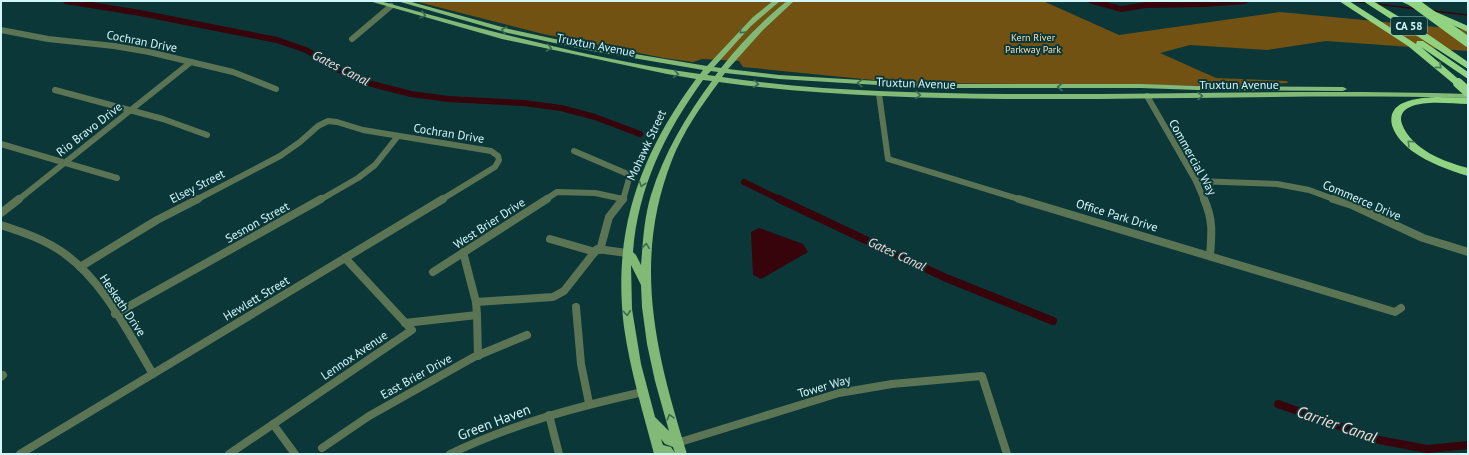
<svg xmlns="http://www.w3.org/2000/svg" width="1469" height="455" font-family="'PT Sans',sans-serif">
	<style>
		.green { fill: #725212 }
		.water { fill: #36040a }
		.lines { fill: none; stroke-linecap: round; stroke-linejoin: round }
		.stream { stroke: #36040a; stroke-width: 1.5 }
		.canal-far1 { stroke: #36040a; stroke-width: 6 }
		.canal { stroke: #36040a; stroke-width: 8 }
		.river { fill: #36040a; fill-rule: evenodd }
		.minor-far1 { stroke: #5b7554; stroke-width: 6 }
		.minor { stroke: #5b7554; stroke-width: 8 }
		.major { fill: #83b976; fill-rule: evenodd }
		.highway { fill: #92d382; fill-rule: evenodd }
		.highway-bridge { stroke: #92d382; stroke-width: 10 }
		.oneway { stroke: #3b6b51 }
		.oneway2 { stroke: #487d5a }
		.labels { text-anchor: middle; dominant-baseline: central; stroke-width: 4; stroke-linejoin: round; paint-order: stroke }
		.far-park-label { font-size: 10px; fill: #fadfb4; stroke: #0b3739 }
		.shield { fill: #0b3739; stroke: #96bdbf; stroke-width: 1 }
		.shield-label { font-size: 11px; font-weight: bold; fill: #d2f7f9 }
		.street-label { font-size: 12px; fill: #d2f7f9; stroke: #0b3739 }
		.water-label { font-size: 13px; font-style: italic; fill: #f8dbda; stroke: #0b3739 }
		.near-street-label { font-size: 14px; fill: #d2f7f9; stroke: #0b3739 }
		.near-water-label { font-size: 16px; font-style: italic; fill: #f8dbda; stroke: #0b3739 }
	</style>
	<rect width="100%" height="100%" fill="#0b3739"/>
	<polygon class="green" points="414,1 1043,1 1119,35 1280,12 1468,30 1468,51 1326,41 1267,50 1190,45 1160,53 1216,78 1287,81 1288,83 1232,86 924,83 883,81 743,67 739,61 702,59 693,62 664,58 543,34"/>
	<polygon class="water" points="759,228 803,244 808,252 761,279 753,275 751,232"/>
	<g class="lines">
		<g class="stream">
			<polyline points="1350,1 1368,3"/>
			<polyline points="1378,4 1417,9"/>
			<polyline points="1433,11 1468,15"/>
		</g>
		<g class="canal-far1">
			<polyline points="66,1 140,13 277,40 306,50 339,70 372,84 411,94 448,99 524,103 561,108 595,117 640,134"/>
			<polyline points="744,182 781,200"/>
		</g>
		<g class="canal">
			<polyline points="779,199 946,278 1053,321"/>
			<polyline points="1278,404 1379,440 1427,449 1468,445"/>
		</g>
		<polygon class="river" points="1087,1 1103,1 1121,6 1146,2 1250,1 1245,4 1203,7 1146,8 1121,12 1089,3"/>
		<g class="minor-far1">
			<polyline points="1,30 48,39 114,46 149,52 233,72 276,89"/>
			<polyline points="352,39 391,6"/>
			<polyline points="55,90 163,119 207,135"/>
			<polyline points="879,94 888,159 1022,200"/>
			<polyline points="1147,96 1196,181 1204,200"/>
			<polyline points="1,144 117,178"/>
			<polyline points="574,151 630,175 623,200"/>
			<polyline points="1196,181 1277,184 1309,190 1336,200"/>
			<polyline points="18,200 191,62"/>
			<polyline points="196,200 280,156 300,142 318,126 328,121 337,122 363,130 491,151 498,156 499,160 495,167 441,200"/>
			<polyline points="320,200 358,178 375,165 398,136"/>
			<polyline points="545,200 557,192 595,193 623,199"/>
		</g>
		<g class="minor">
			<polyline points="621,199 623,199"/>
			<polyline points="1019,199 1395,312 1401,308"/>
			<path d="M1204,199C1213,219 1212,233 1210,255"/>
			<polyline points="1333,199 1352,205 1423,238 1468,252"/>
			<polyline points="1,213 19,199"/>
			<path d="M1,225C23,232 46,240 65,254C105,283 128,333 153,374"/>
			<polyline points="550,239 595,252"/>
			<polyline points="600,250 609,217 623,199"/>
			<polyline points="463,252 476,302 477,315"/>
			<polyline points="80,267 157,220 198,199"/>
			<polyline points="433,272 547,199"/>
			<polyline points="476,302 553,297 564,291 597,249 627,253"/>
			<polyline points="576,307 581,364 589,403"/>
			<polyline points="115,314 321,199"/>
			<polyline points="405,323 477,315 478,356"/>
			<polyline points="1,377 3,375"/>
			<polyline points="549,415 559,454"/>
			<polyline points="273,424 295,454"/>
			<polyline points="677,443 839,393 892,384 982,376 1007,454"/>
			<polyline points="322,448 369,416 474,357 527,335"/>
			<polyline points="20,454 443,199"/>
			<polyline points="229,454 412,330 345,258"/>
			<path d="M450,454C512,424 576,407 643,392"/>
		</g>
		<path class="major" d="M369,1H380C485,30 591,59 700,74L703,70L587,50L508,33L397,1H408L509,29L587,46L707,66L753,17L773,1H780L751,26L714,67L721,68C741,43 762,21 787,1H794L763,30L728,69L779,75L927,84H1141L1198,86L1343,87L1347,89L1343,91L1198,90L1141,88H927L779,79L725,73L722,77C816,91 912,93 1006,94C1160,95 1314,89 1468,94V98C1314,94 1159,100 1004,99C909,98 813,95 719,82C701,106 683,132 672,160C632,262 656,354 687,454H654C643,412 630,370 624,327C612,231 640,155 696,79L667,74L502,39ZM711,71L718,72L715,76L707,75ZM703,80L712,81C686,116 664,153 651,195C644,218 643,242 641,265L636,255L633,252C638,187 665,133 703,80ZM631,265L641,285L642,307L647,344L655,381L669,431L655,417L641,364L632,309ZM661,439L665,444L673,447L675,453L671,447L663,445Z"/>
		<g class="highway">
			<polygon points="1339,1 1349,1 1416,44 1417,41 1423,41 1468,72 1468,79 1421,47 1463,83 1458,86 1455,85 1408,46"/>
			<polygon points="1363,1 1373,1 1429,35 1468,62 1468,69"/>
			<polygon points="1400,1 1411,1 1468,26 1468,32"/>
			<path d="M1437,97L1468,98V104C1450,104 1427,100 1410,107C1403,110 1399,116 1402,124C1411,149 1444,162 1468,168V176C1448,170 1429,163 1412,151C1405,145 1396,137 1393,128C1384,100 1418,98 1437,97Z"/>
		</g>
		<g class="highway-bridge">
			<polyline points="1412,1 1468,42"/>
			<polyline points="1458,83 1468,92"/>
		</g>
	</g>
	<defs><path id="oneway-chevron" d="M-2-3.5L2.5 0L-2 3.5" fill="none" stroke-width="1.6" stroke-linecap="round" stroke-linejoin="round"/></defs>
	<g class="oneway">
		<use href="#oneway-chevron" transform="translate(423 15) rotate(16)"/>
		<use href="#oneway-chevron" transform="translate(504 30) rotate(-166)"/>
		<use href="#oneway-chevron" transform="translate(742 31) rotate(134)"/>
		<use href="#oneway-chevron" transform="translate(549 48) rotate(12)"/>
		<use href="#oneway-chevron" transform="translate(676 74) rotate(8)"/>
		<use href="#oneway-chevron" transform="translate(860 83) rotate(-177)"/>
		<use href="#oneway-chevron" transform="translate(756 84) rotate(6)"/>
		<use href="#oneway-chevron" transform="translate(1060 87) rotate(180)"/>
		<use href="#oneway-chevron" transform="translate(918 95) rotate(3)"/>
		<use href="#oneway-chevron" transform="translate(1200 96)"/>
		<use href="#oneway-chevron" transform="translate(642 184) rotate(109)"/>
		<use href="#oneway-chevron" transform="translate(646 246) rotate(-84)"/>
		<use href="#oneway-chevron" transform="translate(627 313) rotate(85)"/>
		<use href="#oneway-chevron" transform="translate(670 417) rotate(-106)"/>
	</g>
	<g class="oneway2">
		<use href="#oneway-chevron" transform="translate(1439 66) rotate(40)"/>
		<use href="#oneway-chevron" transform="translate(1410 143) rotate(-136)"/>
	</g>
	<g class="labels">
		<g class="far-park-label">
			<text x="1033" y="37">Kern River<tspan x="1033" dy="12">Parkway Park</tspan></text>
		</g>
		<rect class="shield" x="1391" y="17" width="36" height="18" rx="3"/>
		<g class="shield-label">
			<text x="1409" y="26">CA 58</text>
		</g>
		<g class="street-label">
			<text transform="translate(142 41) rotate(11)">Cochran Drive</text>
			<text transform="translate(596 45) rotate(11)">Truxtun Avenue</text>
			<text transform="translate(916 83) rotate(2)">Truxtun Avenue</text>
			<text x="1239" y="84">Truxtun Avenue</text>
			<text transform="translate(89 129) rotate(-38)">Rio Bravo Drive</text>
			<text transform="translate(449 133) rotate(9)">Cochran Drive</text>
			<text transform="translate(646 145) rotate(-65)">Mohawk Street</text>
			<text transform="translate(1193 157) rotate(61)">Commercial Way</text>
			<text transform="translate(197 186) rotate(-27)">Elsey Street</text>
			<text transform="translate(1362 200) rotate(23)">Commerce Drive</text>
			<text transform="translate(1117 215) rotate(17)">Office Park Drive</text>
			<text transform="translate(257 222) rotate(-29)">Sesnon Street</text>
			<text transform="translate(489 223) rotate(-33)">West Brier Drive</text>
			<text transform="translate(256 298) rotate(-31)">Hewlett Street</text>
			<text transform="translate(123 305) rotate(56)">Hesketh Drive</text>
			<text transform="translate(354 355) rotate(-34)">Lennox Avenue</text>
			<text transform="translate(416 376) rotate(-29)">East Brier Drive</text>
			<text transform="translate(824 386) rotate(-16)">Tower Way</text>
		</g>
		<g class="water-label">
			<text transform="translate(341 68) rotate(27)">Gates Canal</text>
			<text transform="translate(897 254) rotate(25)">Gates Canal</text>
		</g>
		<g class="near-street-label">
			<text transform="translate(494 422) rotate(-21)">Green Haven</text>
		</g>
		<g class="near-water-label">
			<text transform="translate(1337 424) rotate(19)">Carrier Canal</text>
		</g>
	</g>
	<rect width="1469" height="455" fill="none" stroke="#d2f7f9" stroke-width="4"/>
</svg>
